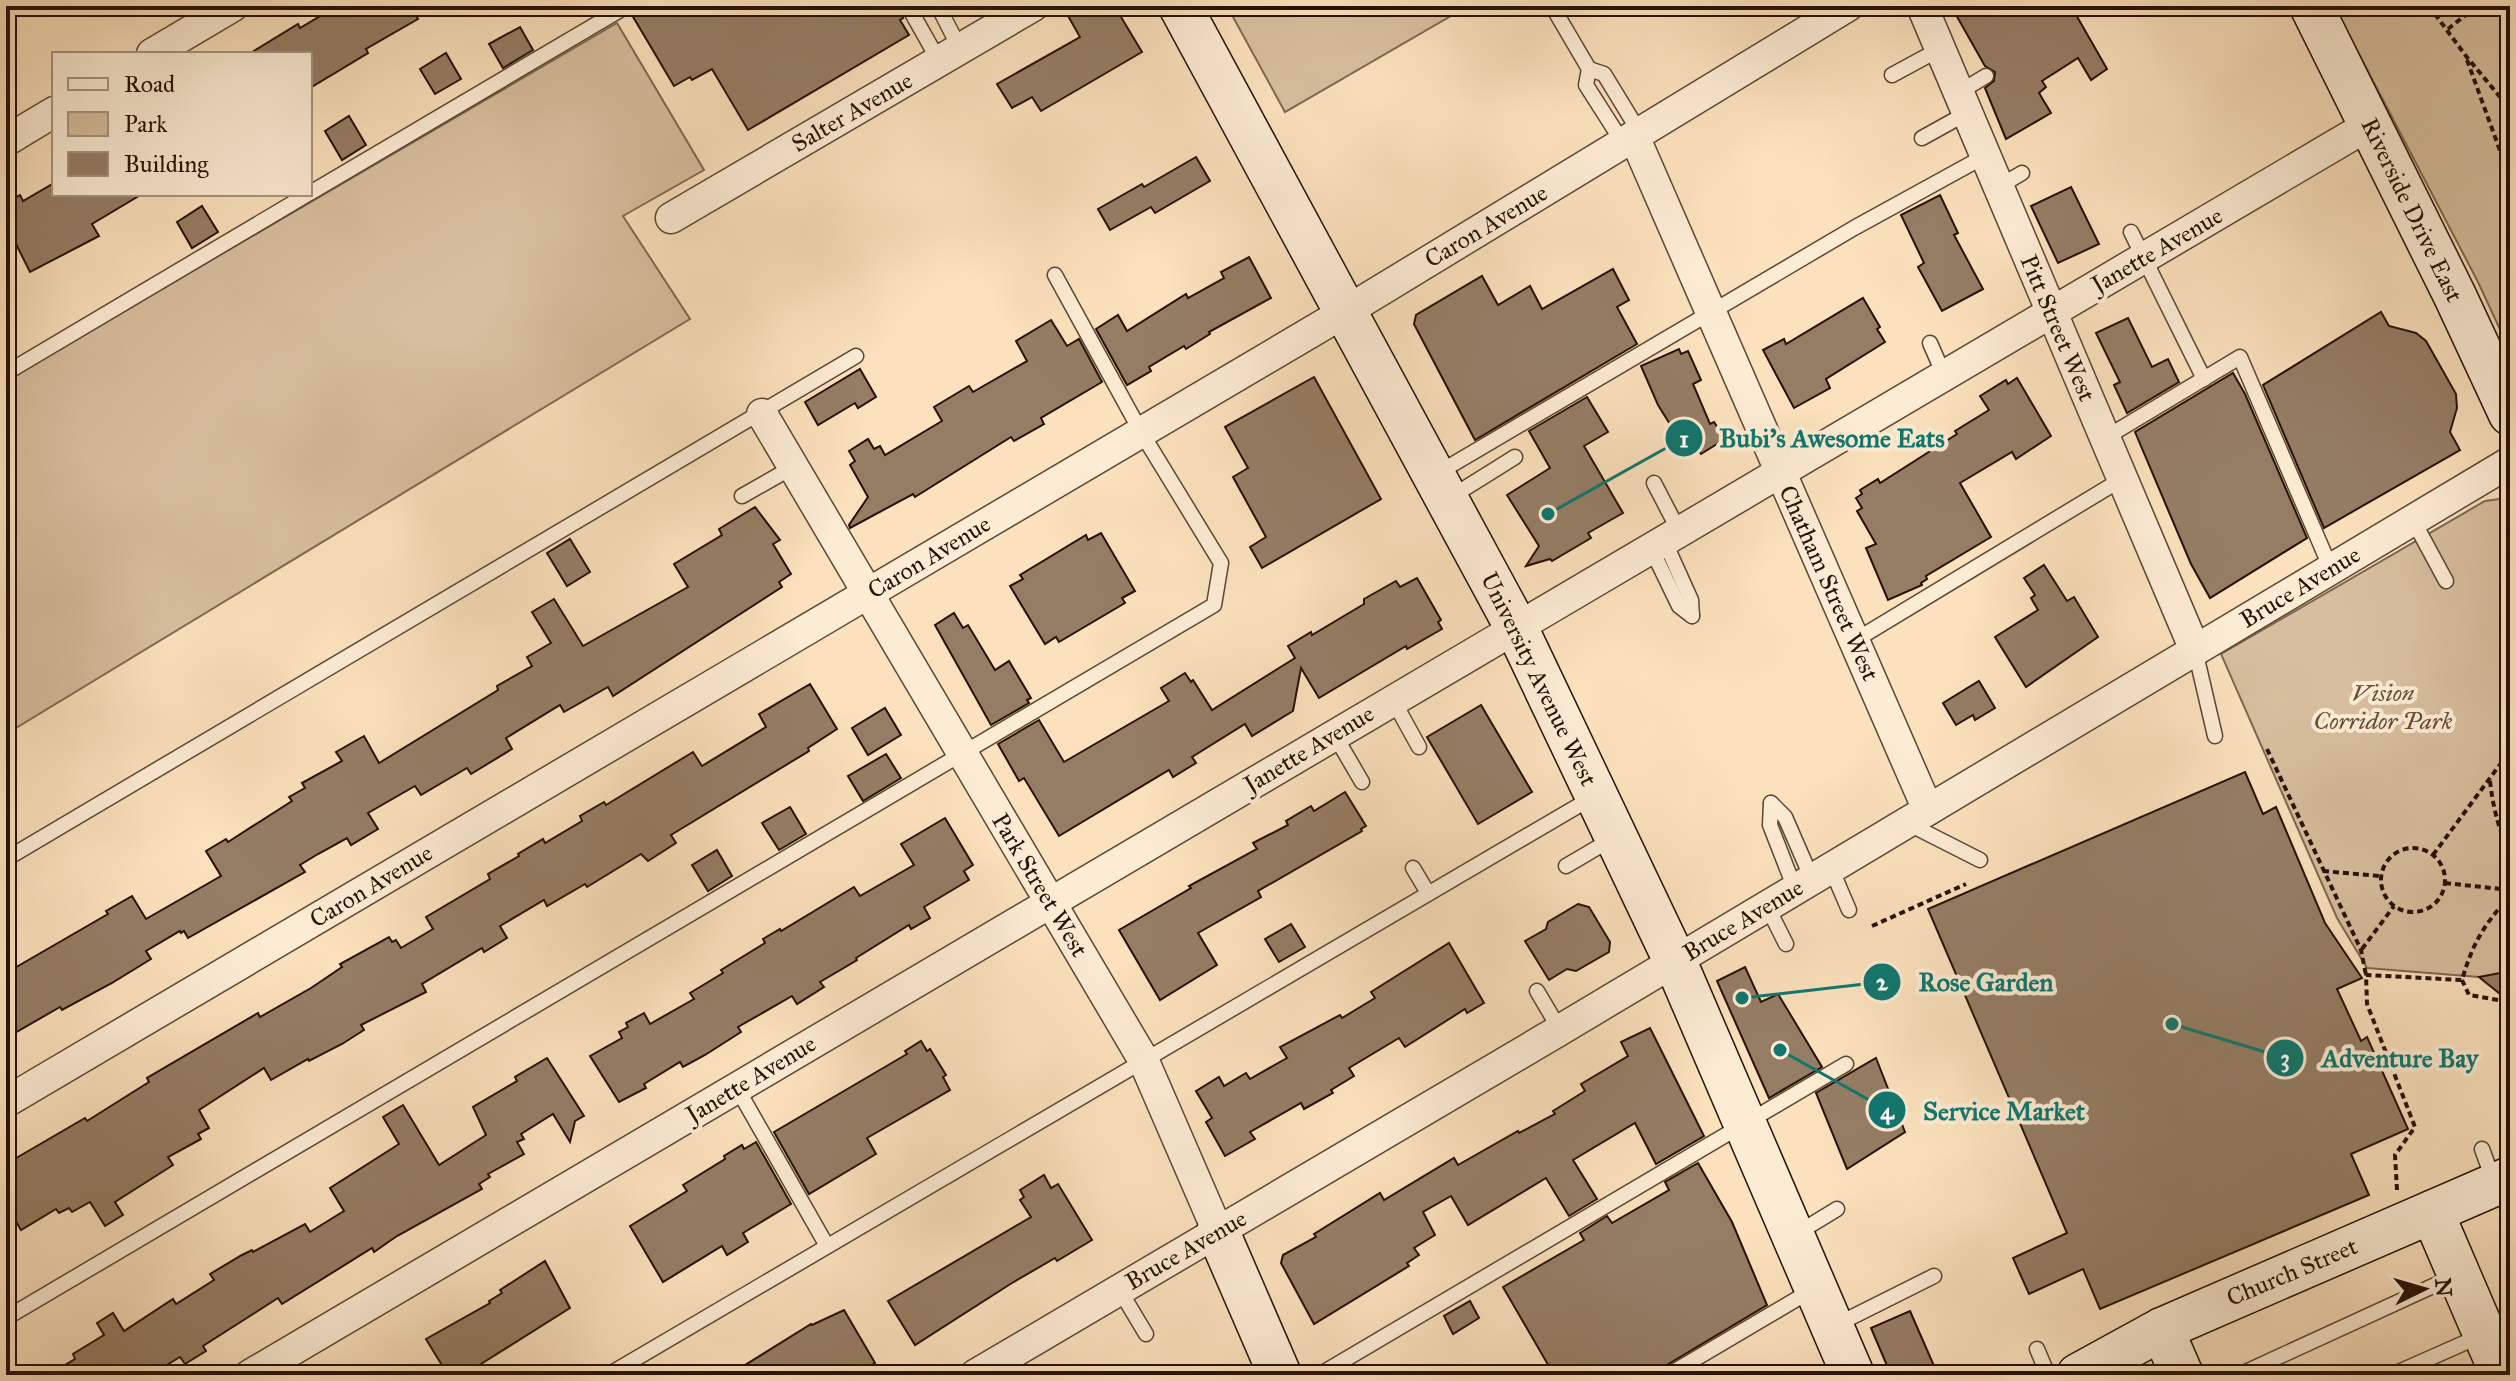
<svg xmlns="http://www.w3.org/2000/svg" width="2516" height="1381" font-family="'IM FELL Great Primer',serif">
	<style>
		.green { fill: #d7be9e; stroke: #7e6852; stroke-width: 2 }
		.building { fill: #957d65; stroke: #261105; stroke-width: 2 }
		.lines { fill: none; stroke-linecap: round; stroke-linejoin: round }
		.lane-casing { stroke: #5b4533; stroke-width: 17 }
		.street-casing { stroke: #5b4533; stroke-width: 33 }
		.secondary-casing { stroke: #261105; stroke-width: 45 }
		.path { stroke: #261105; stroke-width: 4; stroke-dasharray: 6 4; stroke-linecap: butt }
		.lane { stroke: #fcecd4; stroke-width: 14 }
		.street { stroke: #fcecd4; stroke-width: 30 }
		.secondary { stroke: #fcecd4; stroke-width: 42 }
		.labels { text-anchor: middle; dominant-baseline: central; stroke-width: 8; stroke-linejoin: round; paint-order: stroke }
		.street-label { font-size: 24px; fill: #261105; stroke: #fcecd4 }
		.park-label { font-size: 24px; font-style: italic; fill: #644e3b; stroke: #fcecd4 }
		.leader { fill: none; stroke: #0f766e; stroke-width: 3 }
		.callout-dot { fill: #0f766e; stroke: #fcecd4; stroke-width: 3 }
		.mark-label { font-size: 24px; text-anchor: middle; font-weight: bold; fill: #fff }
		.callout-label { font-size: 26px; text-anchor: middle; font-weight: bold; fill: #0f766e; stroke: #fcecd4; stroke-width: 8; stroke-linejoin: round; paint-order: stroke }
	</style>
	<rect width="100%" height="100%" fill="#fbe1bd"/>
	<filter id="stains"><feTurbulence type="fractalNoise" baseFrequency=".0025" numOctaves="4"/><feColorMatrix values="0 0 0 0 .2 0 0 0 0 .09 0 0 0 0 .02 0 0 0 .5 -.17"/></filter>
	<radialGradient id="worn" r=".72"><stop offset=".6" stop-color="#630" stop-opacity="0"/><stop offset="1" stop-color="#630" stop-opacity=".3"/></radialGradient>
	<g class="green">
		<polygon points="1227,6 1468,6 1285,112"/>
		<polygon points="2334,6 2510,6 2510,351 2478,282"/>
		<polygon points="617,23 704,170 623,216 690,319 6,734 6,380"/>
		<polygon points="2507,498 2510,500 2510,973 2479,977 2367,968 2337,918 2221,654 2485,501"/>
	</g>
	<g class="building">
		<polygon points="337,6 410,6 418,19 366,49 368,53 310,88 310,54 249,54 298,24 300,28"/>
		<polygon points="648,6 898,6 903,18 900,20 909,35 748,130 712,69 692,80 690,77 674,86 632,15"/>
		<polygon points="1081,6 1098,6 1103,14 1115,7 1142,52 1041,111 1032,97 1012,108 997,84 1080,37 1067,14"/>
		<polygon points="1951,6 2071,6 2107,69 2091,80 2078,58 2042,81 2046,87 2039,93 2051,113 2006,139 1985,88 1994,81 1995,72 1985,66"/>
		<polygon points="520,27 533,50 503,68 489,44"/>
		<polygon points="446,53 461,79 435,94 420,69"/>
		<polygon points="349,116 366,145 342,160 325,131"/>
		<polygon points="1196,157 1210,181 1155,213 1151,207 1110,230 1098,209 1142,184 1144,187"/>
		<polygon points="54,183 54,194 142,194 92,224 99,236 30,272 6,224 6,202 20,195 23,201"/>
		<polygon points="2071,187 2099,244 2058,263 2031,206"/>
		<polygon points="1940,195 1958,233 1954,235 1983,289 1942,311 1918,267 1924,263 1901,215"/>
		<polygon points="202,206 218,232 192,248 177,222"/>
		<polygon points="1249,257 1271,298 1209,332 1210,334 1186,349 1184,346 1149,367 1151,371 1127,385 1096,329 1118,315 1127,331 1186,294 1188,298 1224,278 1221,272"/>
		<polygon points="1613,269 1629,300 1617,307 1637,344 1475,440 1414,324 1416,315 1482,276 1498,305 1530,286 1542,309"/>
		<polygon points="1863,298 1880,327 1877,329 1885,342 1826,379 1830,388 1794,408 1763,350 1784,339 1786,344"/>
		<polygon points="2381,312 2389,326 2416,333 2426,341 2456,394 2457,408 2450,432 2460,450 2324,528 2263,385"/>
		<polygon points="2128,318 2152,367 2168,359 2179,382 2127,413 2114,385 2120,382 2096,333"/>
		<polygon points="1051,320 1067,346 1079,339 1102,382 1041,418 1044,424 1014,441 1011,437 915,497 913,494 850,528 849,525 868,497 850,465 855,461 849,451 868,439 874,449 880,446 885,455 942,421 934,407 969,386 973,392 1027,361 1016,341"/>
		<polygon points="1679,349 1681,354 1688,351 1701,380 1693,384 1710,424 1714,422 1725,439 1701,454 1697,448 1688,453 1658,405 1641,366"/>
		<polygon points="860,369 876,397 858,408 855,403 818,425 805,402"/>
		<polygon points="2233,373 2245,394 2307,538 2210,598 2191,564 2135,432"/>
		<polygon points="1314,377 1381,499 1262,568 1250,547 1266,537 1233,477 1248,468 1225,427"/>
		<polygon points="2017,378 2051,436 2016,459 2012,452 1960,483 1991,537 1926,576 1927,579 1921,583 1922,585 1888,600 1866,548 1876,544 1857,511 1862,508 1856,498 1862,494 1860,490 1878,479 1880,483 1957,434 1955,431 1989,410 1980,396 2006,380 2008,384"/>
		<polygon points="1587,397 1608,432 1584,446 1623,513 1588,533 1591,538 1552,561 1550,559 1526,566 1539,546 1507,495 1550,468 1529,431"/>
		<polygon points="755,507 780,540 773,544 791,574 779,582 782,587 613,696 608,687 564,712 560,705 506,738 512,749 471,774 467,768 421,795 415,786 368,813 378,829 351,845 347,838 318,854 300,865 305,872 188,938 184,931 181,933 180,931 146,951 151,959 112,983 62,1010 60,1007 6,1038 6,973 108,914 106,911 132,896 146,919 221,876 206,851 226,839 228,842 292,801 289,797 305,788 302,783 342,761 336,752 364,736 379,763 498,690 497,686 532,666 527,657 551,643 532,612 554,599 583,646 688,587 674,564 722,535 719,529"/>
		<polygon points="1101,533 1135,591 1122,598 1125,603 1059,642 1056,637 1045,644 1010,586 1023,579 1020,575 1086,535 1088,540"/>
		<polygon points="570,539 590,572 567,586 547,553"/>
		<polygon points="2044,565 2067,601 2074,597 2098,637 2026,687 1995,637 2038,610 2031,598 2035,595 2024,578"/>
		<polygon points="1417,578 1441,620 1438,622 1442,629 1407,649 1406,646 1319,698 1301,668 1293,711 1252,736 1245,724 1192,757 1196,763 1173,777 1169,770 1059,836 1024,778 1019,781 998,744 1039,720 1064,762 1169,701 1161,688 1185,673 1191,682 1193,680 1212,710 1295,658 1288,646 1311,632 1312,635 1364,604 1364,599 1396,581 1400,587"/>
		<polygon points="954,613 963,628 968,625 995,670 1009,661 1031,698 1027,700 1029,703 991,725 935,625"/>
		<polygon points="1979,681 1995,708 1975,720 1973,715 1956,725 1943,703"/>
		<polygon points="810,684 837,729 808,748 809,751 671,835 676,843 648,861 641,854 587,887 585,884 547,906 544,900 500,926 507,938 484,952 482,948 422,984 426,992 361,1025 364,1030 342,1044 309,1061 308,1059 271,1080 264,1068 199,1110 209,1128 198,1134 201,1139 168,1157 173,1165 115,1202 123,1215 105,1226 90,1202 72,1212 69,1208 59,1213 56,1209 21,1230 6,1204 6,1164 85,1118 87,1121 149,1082 147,1078 258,1013 260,1017 311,988 342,967 340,964 389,937 392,942 396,940 401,948 433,929 426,917 490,879 488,874 519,856 518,854 543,839 545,843 582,821 580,816 604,802 606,805 693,752 702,766 766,727 759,714"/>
		<polygon points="1481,705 1532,792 1478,824 1427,737"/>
		<polygon points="885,708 901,735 868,755 852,728"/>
		<polygon points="886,754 901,778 863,801 848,776"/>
		<polygon points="2245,772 2263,814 2276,807 2325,923 2362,978 2337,989 2361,1041 2367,1037 2408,1129 2351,1154 2369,1195 2100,1309 2083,1269 2029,1294 2013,1258 2067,1233 1928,909"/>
		<polygon points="1345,792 1366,826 1361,829 1362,831 1258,891 1261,897 1198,933 1217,965 1160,1000 1119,930 1191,888 1189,886 1257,849 1253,843 1288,825 1286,821 1311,806 1314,811"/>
		<polygon points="790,807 806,834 779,850 762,823"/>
		<polygon points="945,818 973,865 964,871 969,880 924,907 930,918 911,929 909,925 856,958 857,960 820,982 824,987 797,1004 792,996 738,1027 741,1032 705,1055 683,1067 680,1062 644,1084 646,1088 619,1102 590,1056 622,1038 619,1032 628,1027 626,1023 644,1013 650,1024 694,999 690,993 723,973 721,970 765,943 763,939 780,929 781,931 854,887 860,896 914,865 901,844"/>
		<polygon points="717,850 732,876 708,891 692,865"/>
		<polygon points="1578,904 1589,907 1610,942 1609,952 1576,971 1567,969 1549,980 1525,941 1546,929 1548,922"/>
		<polygon points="1291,924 1305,947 1279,962 1265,939"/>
		<polygon points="1449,943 1484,1003 1467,1013 1465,1009 1405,1047 1399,1038 1349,1068 1354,1076 1331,1090 1333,1093 1304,1109 1301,1103 1250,1132 1255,1139 1225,1156 1206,1122 1212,1118 1196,1091 1219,1077 1224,1086 1246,1073 1250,1079 1287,1058 1280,1047 1340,1015 1342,1018 1375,998 1371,992"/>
		<polygon points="1745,967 1761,1002 1778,994 1822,1067 1769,1098 1717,981"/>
		<polygon points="2510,971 2510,1002 2479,977"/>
		<polygon points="1650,1028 1704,1136 1656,1164 1635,1123 1573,1160 1597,1199 1569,1216 1546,1178 1468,1225 1451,1196 1423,1212 1435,1235 1414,1248 1419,1255 1407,1263 1409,1266 1314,1324 1281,1263 1283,1255 1316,1237 1314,1234 1380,1193 1384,1200 1454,1158 1458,1165 1518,1131 1519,1133 1555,1114 1553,1111 1585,1091 1581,1084 1628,1056 1621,1042"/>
		<polygon points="921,1041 927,1051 930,1049 946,1075 943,1077 950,1090 867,1138 876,1154 809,1194 774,1132 907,1054 905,1051"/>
		<polygon points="547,1058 584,1116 575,1121 570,1142 553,1114 521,1134 524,1139 517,1142 524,1154 488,1174 490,1177 479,1184 482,1189 397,1236 374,1252 372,1248 282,1304 278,1298 203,1346 206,1351 185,1364 180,1357 150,1375 48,1375 75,1359 73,1354 104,1335 97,1323 113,1313 124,1331 173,1299 176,1304 214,1280 210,1274 242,1255 252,1250 253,1252 305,1224 310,1232 344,1211 330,1188 399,1144 383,1117 403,1105 439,1165 486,1135 473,1107 517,1081 515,1077"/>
		<polygon points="1876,1058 1905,1132 1847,1169 1816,1093"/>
		<polygon points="756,1142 791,1204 743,1233 748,1242 727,1255 722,1246 663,1282 630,1226 687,1191 683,1185 725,1159 724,1156 742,1145 744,1149"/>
		<polygon points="1698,1163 1732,1222 1767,1305 1650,1375 1554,1375 1503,1287 1584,1240 1580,1233 1607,1216 1612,1223 1669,1190 1665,1182"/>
		<polygon points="1044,1175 1051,1188 1058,1184 1092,1240 1057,1261 1055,1258 1012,1283 915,1345 888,1301 1031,1217 1020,1200 1024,1197 1020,1190"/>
		<polygon points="545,1261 570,1308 481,1364 483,1366 469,1375 448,1375 426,1339 490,1303 489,1301 502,1293 500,1290"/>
		<polygon points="1470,1301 1479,1318 1453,1334 1444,1316"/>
		<polygon points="844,1310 875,1363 854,1375 729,1375 811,1324 812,1325"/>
		<polygon points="1910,1311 1938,1375 1891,1375 1871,1328"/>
	</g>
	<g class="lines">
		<g class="lane-casing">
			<g id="lane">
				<polyline points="908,6 939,61"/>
				<polyline points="938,6 960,49"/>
				<polyline points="1552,6 1589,69 1586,85 1623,143"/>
				<polyline points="1589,69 1604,74 1640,133"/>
				<polyline points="1892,75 1940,49"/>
				<polyline points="1958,93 1986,76"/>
				<polyline points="1922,138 1967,113"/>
				<polyline points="1998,187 2022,173"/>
				<polyline points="310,193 627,6"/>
				<polyline points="2131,232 2204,379"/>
				<polyline points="1930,343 1944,375"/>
				<polyline points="6,373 308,194"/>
				<polyline points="2105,438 2240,357 2331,569"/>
				<polyline points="1438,473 1854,228 1985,156"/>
				<polyline points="1654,483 1679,531"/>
				<polyline points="742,496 793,467"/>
				<polyline points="1451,497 1515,457"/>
				<polyline points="2413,520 2446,581"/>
				<polyline points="1664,540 1691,600 1692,616"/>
				<polyline points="1651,548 1679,606 1692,616"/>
				<polyline points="1854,641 2122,479"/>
				<polyline points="2195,650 2215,736"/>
				<polyline points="1393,700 1419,747"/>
				<polyline points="1334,734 1362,782"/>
				<polyline points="1771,803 1770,825 1795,889"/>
				<polyline points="1771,803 1785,817 1812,879"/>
				<polyline points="1907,823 1980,860"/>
				<polyline points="6,859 856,356"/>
				<polyline points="1566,866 1612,839"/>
				<polyline points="1413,868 1428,893"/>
				<polyline points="1831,868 1849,910"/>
				<polyline points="1767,906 1786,944"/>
				<polyline points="1537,991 1560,1030"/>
				<polyline points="737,1088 827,1246"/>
				<polyline points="2482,1149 2494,1182"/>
				<polyline points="1796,1234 1837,1209"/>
				<polyline points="1119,1289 1146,1334"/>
				<polyline points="6,1318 1214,605 1221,563 1141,432 1055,275"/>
				<polyline points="1834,1326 1934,1276"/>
				<polyline points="2037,1349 2048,1375"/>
				<polyline points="608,1375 1595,796"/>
				<polyline points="1319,1375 1846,1064"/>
				<polyline points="1668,1375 1812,1290"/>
				<polyline points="2239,1375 2457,1275"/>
				<polyline points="2392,1375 2480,1336"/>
			</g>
		</g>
		<g class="street-casing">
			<g id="street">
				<polyline points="1922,6 2195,650"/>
				<polyline points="152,54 233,6"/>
				<polyline points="1634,136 1928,810"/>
				<polyline points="6,141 54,112"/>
				<polyline points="671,218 1033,6"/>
				<polyline points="762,414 1143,1059 1218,1232"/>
				<polyline points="6,1102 1345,312 1848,6"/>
				<polyline points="250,1375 2369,125"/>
				<polyline points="975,1375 1560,1030 2510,462"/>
			</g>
		</g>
		<g class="secondary-casing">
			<g id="secondary">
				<polyline points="1180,6 1516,627 1675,961 1853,1375"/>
				<polyline points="2311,6 2455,296 2510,414"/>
				<polyline points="2432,1212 2502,1375"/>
				<polyline points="1218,1232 1280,1375"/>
				<polyline points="2162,1329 2182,1375"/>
				<polyline points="2078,1375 2162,1329 2510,1178"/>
			</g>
		</g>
		<g class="path">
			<polyline points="2429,6 2466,56 2500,97 2510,115"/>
			<polyline points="2448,29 2477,6"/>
			<polyline points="2467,60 2510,178"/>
			<polyline points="2509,505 2510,505"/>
			<polyline points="2267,749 2361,950 2366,975"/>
			<path d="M2490,781C2493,806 2498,830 2510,851"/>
			<circle cx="2413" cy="880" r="32"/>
			<polyline points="2433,855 2510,751"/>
			<polyline points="2323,871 2380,876"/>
			<polyline points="2445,883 2510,890"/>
			<polyline points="1872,926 1966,884"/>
			<polyline points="2362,949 2394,906"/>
			<polyline points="2462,980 2469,995 2510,1002"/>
			<path d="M2397,1190L2395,1155L2415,1127L2367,1004L2366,975L2462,980C2473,942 2484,925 2510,896"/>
		</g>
		<use href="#lane" class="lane"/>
		<use href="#street" class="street"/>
		<use href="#secondary" class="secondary"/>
	</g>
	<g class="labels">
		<g class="street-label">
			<text transform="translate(852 112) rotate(-30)">Salter Avenue</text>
			<text transform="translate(2412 210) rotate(64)">Riverside Drive East</text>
			<text transform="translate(1486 226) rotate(-31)">Caron Avenue</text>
			<text transform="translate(2157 250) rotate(-30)">Janette Avenue</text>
			<text transform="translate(2058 328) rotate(67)">Pitt Street West</text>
			<text transform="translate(929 557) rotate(-31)">Caron Avenue</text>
			<text transform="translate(1829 583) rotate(66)">Chatham Street West</text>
			<text transform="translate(2300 587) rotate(-31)">Bruce Avenue</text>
			<text transform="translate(1539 679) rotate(64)">University Avenue West</text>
			<text transform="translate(1309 749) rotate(-31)">Janette Avenue</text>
			<text transform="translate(1040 885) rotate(59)">Park Street West</text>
			<text transform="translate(371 886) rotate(-31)">Caron Avenue</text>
			<text transform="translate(1743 920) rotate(-31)">Bruce Avenue</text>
			<text transform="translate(751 1079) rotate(-31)">Janette Avenue</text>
			<text transform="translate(1186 1250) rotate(-30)">Bruce Avenue</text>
			<text transform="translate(2292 1272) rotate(-23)">Church Street</text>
		</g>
		<g class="park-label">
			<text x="2383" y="693">Vision<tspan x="2383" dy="28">Corridor Park</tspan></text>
		</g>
	</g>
	<path class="leader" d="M1548 514L1684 438M1742 998L1882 982M2172 1024L2285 1058M1780 1050L1887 1110"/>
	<g class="callout-dot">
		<circle cx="1548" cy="514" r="8"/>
		<circle cx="1742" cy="998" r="8"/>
		<circle cx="2172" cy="1024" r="8"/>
		<circle cx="1780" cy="1050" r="8"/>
		<circle cx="1684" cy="438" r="20"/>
		<circle cx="1882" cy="982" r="20"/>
		<circle cx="2285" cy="1058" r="20"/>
		<circle cx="1887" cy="1110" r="20"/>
	</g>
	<g class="mark-label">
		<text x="1684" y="447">1</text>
		<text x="1882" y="990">2</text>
		<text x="2285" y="1066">3</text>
		<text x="1887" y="1119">4</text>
	</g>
	<g class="callout-label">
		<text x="1832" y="447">Bubi's Awesome Eats</text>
		<text x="1986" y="991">Rose Garden</text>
		<text x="2400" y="1067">Adventure Bay</text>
		<text x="2004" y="1120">Service Market</text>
	</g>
	<rect width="2516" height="1381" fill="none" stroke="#fbe1bd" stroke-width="32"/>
	<rect x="8" y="8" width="2500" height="1365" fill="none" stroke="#261105" stroke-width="4"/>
	<rect x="16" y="16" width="2484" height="1349" fill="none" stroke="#261105" stroke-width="2"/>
	<rect x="52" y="52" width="260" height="144" fill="#fcecd4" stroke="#a69481" stroke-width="2"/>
	<rect x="68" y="78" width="40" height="12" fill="#fcecd4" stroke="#a69481" stroke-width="2"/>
	<text x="124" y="92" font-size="24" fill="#261105">Road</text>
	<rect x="68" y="112" width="40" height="24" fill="#d7be9e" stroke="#a69481" stroke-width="2"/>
	<text x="124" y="132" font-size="24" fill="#261105">Park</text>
	<rect x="68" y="152" width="40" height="24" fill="#957d65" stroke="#a69481" stroke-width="2"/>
	<text x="124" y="172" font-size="24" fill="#261105">Building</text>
	<g transform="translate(2424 1289) rotate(85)" stroke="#fcecd4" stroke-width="6" paint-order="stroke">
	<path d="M0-6L14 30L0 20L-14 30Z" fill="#261105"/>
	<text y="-12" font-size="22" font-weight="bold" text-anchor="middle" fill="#261105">N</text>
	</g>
	<rect width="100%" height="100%" filter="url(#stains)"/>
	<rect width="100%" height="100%" fill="url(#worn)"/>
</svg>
